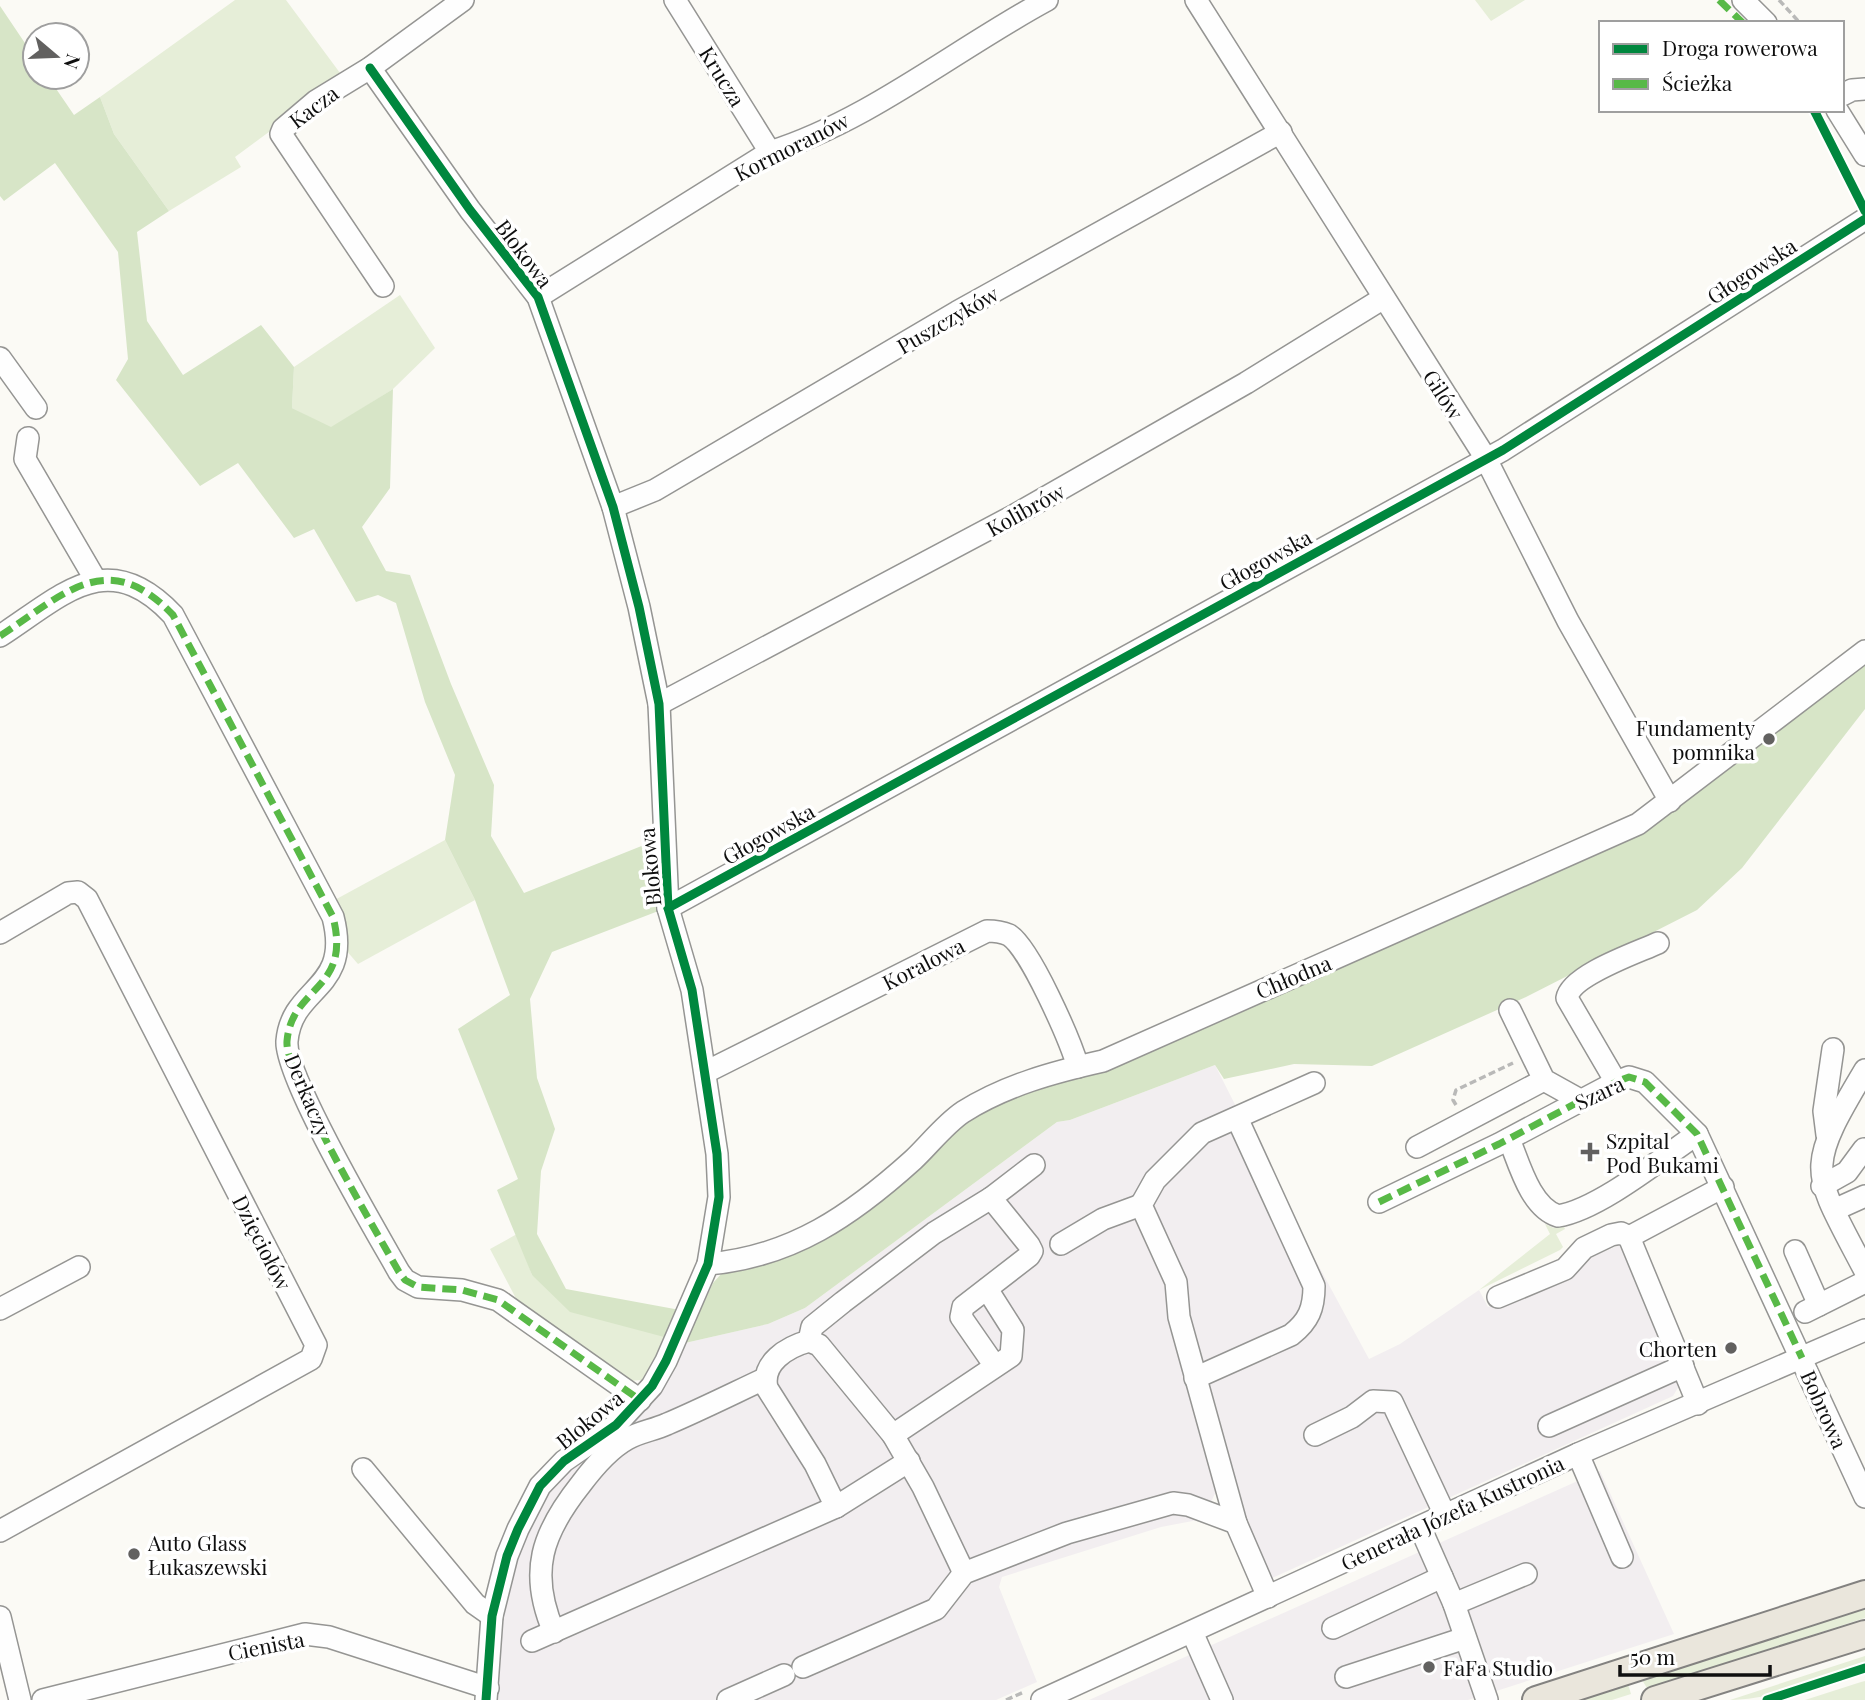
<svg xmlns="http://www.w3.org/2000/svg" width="1865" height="1700" font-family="'Playfair Display',serif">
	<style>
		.industrial { fill: #f2eef0 }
		.green { fill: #e6eed8 }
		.forest { fill: #d7e5c7 }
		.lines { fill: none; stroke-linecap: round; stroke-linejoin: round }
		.minor-casing { stroke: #959593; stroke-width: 24 }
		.major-casing { stroke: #838280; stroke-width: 30 }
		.path { stroke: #b9b9b8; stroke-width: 3.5; stroke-dasharray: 7 3.5; stroke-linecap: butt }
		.minor { stroke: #fefefe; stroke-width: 21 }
		.major { stroke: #eae6dc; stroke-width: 26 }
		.quiet { stroke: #58b947; stroke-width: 7; stroke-dasharray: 14 7; stroke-linecap: butt }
		.cycleway-casing { stroke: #fff; stroke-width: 13 }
		.cycleway { stroke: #00873e; stroke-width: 9 }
		.poi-dot { fill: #626160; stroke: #fff; stroke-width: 2.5 }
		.labels { text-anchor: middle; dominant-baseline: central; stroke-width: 7; stroke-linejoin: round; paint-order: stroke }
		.street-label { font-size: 21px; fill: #0f0f0f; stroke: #fff }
		.poi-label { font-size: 21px; fill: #0f0f0f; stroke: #fff; text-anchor: start }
	</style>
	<rect width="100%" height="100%" fill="#fbfaf5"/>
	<g class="industrial">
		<polygon points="1215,1065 1289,1211 1369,1359 1400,1344 1479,1290 1488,1307 1581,1266 1583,1260 1620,1245 1679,1386 1673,1396 1270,1579 1218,1487 1203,1519 1161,1527 1002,1577 999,1587 1037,1682 996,1700 491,1700 500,1616 516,1555 546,1492 673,1370 685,1343 768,1324 805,1308 1057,1122 1070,1120"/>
		<polygon points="1600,1471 1674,1634 1468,1700 1089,1700"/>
	</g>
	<g class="green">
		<polygon points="235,0 286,0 343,77 235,157 241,167 169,211 114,134 100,97"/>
		<polygon points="1475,0 1525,0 1491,21"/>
		<polygon points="400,295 435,348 393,389 331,428 292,408 294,367"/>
		<polygon points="445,840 475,900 358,964 345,949 331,902"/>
		<polygon points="1562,1222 1565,1229 1556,1234 1563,1247 1560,1250 1479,1290 1550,1234 1545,1224 1554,1228"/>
		<polygon points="517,1234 532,1275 668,1338 643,1380 627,1381 521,1308 490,1249"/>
		<polygon points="1865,1608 1865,1618 1647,1688 1642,1680"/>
		<path d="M1865,1656V1663C1823,1677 1775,1700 1730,1700Z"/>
		<polygon points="1865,1681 1865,1700 1805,1700 1861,1682"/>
		<polygon points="1628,1684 1631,1694 1612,1700 1579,1700"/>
	</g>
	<g class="forest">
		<polygon points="0,6 35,58 35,77 48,77 74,115 100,97 114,134 169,211 137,232 147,321 183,375 261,325 294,367 292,408 331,427 393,389 390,488 362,527 386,571 410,575 451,684 494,785 491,836 524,893 654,841 661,910 552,952 530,999 537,1078 555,1129 541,1171 537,1234 566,1289 680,1310 668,1338 570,1312 532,1275 497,1190 518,1179 458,1029 510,995 475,900 445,840 455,775 425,702 396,603 378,595 356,602 314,529 294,538 238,463 200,486 116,380 128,359 118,252 55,163 4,201 0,196"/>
		<polygon points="1865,662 1865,709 1742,868 1697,910 1526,997 1372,1066 1294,1064 1224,1079 1215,1065 1070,1120 1057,1122 805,1308 768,1324 685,1343 713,1283 722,1273 778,1258 964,1119 1581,855"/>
	</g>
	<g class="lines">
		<g class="minor-casing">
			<g id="minor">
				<polyline points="675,0 770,152"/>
				<polyline points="1196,0 1485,457 1568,621 1670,801"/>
				<polyline points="1743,0 1766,23"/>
				<polyline points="370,68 470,210 538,297 613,507 639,607 659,704 668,908 692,990 717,1154 719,1197 708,1264 666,1361 652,1386 616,1425 564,1461 540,1486 518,1529 507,1556 492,1616 486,1700"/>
				<polyline points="1842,95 1852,90 1865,89"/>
				<polyline points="1837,110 1865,155"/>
				<polyline points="383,286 281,134 283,129 316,101 370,68 463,0"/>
				<path d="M538,297L770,152C869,121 956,49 1047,0"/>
				<polyline points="0,358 36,408"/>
				<polyline points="28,438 25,459 95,579"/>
				<polyline points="613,507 655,490 957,312 1281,132"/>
				<path d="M0,636C62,596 107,545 173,615L333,917C352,991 292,985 287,1041C284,1076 377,1233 399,1272L405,1280L418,1287L462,1290L498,1300L640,1400"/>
				<polyline points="659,704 1015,515 1246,383 1382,299"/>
				<polyline points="668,908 1503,450 1865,219"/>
				<polyline points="0,933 68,893 78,892 87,899 316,1345 311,1359 0,1531"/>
				<polyline points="1510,1010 1544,1080 1580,1100"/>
				<path d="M1865,1070C1804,1172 1811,1168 1865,1271"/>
				<path d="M706,1072L987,931C994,931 1002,932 1009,935C1030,948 1070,1040 1078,1067"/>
				<path d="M1616,1082L1567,998C1571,975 1636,953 1658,943"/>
				<polyline points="1827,1135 1824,1111 1833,1049"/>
				<path d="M1509,1139C1519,1163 1530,1207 1558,1216C1598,1210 1662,1158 1697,1134"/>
				<polyline points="1417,1147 1544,1080"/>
				<polyline points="1822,1186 1847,1172 1864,1149"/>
				<polyline points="1379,1202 1499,1144 1616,1082 1629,1077 1645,1082 1697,1134 1865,1497"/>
				<polyline points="1834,1210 1865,1196"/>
				<polyline points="1629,1237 1723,1187"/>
				<polyline points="1061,1244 1103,1219 1141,1205"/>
				<polyline points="1795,1251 1819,1305"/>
				<path d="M708,1264C792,1257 852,1215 913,1160C929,1145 945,1124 963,1112C1006,1085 1054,1072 1103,1061L1638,824L1865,651"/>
				<polyline points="1498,1297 1565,1269 1584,1248 1611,1235 1621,1233 1629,1237 1698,1404"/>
				<polyline points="0,1309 79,1267"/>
				<polyline points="1805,1312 1865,1282"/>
				<polyline points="809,1341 812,1327 843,1302 934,1233 991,1198"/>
				<polyline points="995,1366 961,1317 963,1307 1029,1256 1032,1251 1029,1245 991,1198 1034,1165"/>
				<path d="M1195,1378L1291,1335C1309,1321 1314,1308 1314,1286L1237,1118"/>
				<polyline points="1549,1426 1683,1366"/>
				<polyline points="893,1435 1011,1356 1013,1330 987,1289"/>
				<polyline points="1315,1435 1352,1417 1373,1401 1392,1402 1445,1515"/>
				<polyline points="1578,1454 1622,1557"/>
				<polyline points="363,1469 475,1604 492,1616"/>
				<path d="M836,1507L815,1464L767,1388C761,1363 787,1347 809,1341L819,1345L893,1435L923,1487L964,1573"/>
				<polyline points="1420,1527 1454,1604 1487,1700"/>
				<polyline points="1268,1597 1236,1523 1179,1317 1176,1282 1141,1205 1155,1180 1202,1133 1314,1083"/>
				<polyline points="1454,1604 1526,1574"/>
				<polyline points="0,1617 20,1700"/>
				<polyline points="1333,1628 1442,1577"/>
				<path d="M554,1632C528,1572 542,1533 581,1484C593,1468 609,1449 627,1439C639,1432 654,1430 667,1424C700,1410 732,1394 764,1379"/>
				<polyline points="1192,1632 1222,1700"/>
				<polyline points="532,1641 836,1507 909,1461"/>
				<polyline points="803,1667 936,1609 964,1573 1067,1533 1173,1503 1188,1505 1236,1523"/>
				<polyline points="1346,1677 1465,1638"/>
				<polyline points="43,1700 305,1634 329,1637 488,1688"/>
				<polyline points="728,1700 784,1675"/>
				<polyline points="1042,1700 1578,1454 1865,1330"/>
			</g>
		</g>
		<g class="major-casing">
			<g id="major">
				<polyline points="1536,1700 1865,1594"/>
				<polyline points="1655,1700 1865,1634"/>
			</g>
		</g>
		<g class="path">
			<polyline points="1779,0 1800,23"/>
			<polyline points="1456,1105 1453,1100 1456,1090 1513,1063"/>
			<polyline points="1006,1700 1024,1692"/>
		</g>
		<use href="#minor" class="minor"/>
		<use href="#major" class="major"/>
		<g class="quiet">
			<polyline points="1719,0 1743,23"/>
			<path d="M0,636C62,596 107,545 173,615L333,917C352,991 292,985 287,1041C284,1076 377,1233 399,1272L405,1280L418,1287L462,1290L498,1300L640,1400"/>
			<polyline points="1379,1202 1499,1144 1616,1082 1629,1077 1645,1082 1697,1134 1802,1358"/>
		</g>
		<g class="cycleway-casing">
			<g id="cycleway">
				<polyline points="370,68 470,210 538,297 613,507 639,607 659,704 668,908 692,990 717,1154 719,1197 708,1264 666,1361 652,1386 616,1425 564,1461 540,1486 518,1529 507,1556 492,1616 486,1700"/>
				<polyline points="1814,110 1865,211"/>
				<polyline points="668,908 1503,450 1865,219"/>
				<polyline points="1767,1700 1865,1668"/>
			</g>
		</g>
		<use href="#cycleway" class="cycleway"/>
	</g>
	<g class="poi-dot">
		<circle cx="1769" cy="739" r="7"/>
		<path d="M1586.5 1141.5h7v7h7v7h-7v7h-7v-7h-7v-7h7z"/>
		<circle cx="1731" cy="1348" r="7"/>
		<circle cx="134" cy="1554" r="7"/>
		<circle cx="1429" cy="1667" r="7"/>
	</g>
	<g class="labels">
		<g class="street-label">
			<text transform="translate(723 76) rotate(58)">Krucza</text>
			<text transform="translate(313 106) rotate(-37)">Kacza</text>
			<text transform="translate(791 146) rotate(-27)">Kormoranów</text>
			<text transform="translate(525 253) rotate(53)">Blokowa</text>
			<text transform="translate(1751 270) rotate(-33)">Głogowska</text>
			<text transform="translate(947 319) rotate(-30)">Puszczyków</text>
			<text transform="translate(1444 394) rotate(57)">Gilów</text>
			<text transform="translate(1025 509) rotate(-29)">Kolibrów</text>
			<text transform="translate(1265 559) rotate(-29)">Głogowska</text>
			<text transform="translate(768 833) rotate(-29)">Głogowska</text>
			<text transform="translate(649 867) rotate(-95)">Blokowa</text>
			<text transform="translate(923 963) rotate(-27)">Koralowa</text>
			<text transform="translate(1293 976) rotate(-23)">Chłodna</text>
			<text transform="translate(1599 1092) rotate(-25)">Szara</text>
			<text transform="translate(309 1095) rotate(67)">Derkaczy</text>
			<text transform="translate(263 1242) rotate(63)">Dzięciołów</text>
			<text transform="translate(1825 1409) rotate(66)">Bobrowa</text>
			<text transform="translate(589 1419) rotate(-39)">Blokowa</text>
			<text transform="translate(1452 1512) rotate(-25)">Generała Józefa Kustronia</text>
			<text transform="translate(266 1645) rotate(-11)">Cienista</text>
		</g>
		<g class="poi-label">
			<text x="1755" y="727" text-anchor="end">Fundamenty<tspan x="1755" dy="24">pomnika</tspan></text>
			<text x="1606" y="1140">Szpital<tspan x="1606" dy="24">Pod Bukami</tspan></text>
			<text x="1717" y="1348" text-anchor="end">Chorten</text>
			<text x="148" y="1542">Auto Glass<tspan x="148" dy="24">Łukaszewski</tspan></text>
			<text x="1443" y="1667">FaFa Studio</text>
		</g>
	</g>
	<rect x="1599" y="21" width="245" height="91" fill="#ffffff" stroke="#9f9f9f" stroke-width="2"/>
	<rect x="1613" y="44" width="35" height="10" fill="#00873e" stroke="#9f9f9f" stroke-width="2"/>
	<text x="1662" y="56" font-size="21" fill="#0f0f0f">Droga rowerowa</text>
	<rect x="1613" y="79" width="35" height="10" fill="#58b947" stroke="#9f9f9f" stroke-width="2"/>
	<text x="1662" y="91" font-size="21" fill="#0f0f0f">Ścieżka</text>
	<g transform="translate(56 56) rotate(109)"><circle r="33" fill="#ffffff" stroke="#9f9f9f" stroke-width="2"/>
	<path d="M0-5L12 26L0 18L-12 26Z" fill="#626160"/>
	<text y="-10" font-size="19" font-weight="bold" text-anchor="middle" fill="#0f0f0f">N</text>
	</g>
	<path d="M1620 1665v10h150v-10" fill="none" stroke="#0f0f0f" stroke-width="3.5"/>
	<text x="1630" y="1665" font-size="21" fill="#0f0f0f" stroke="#ffffff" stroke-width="5" paint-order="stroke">50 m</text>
</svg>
